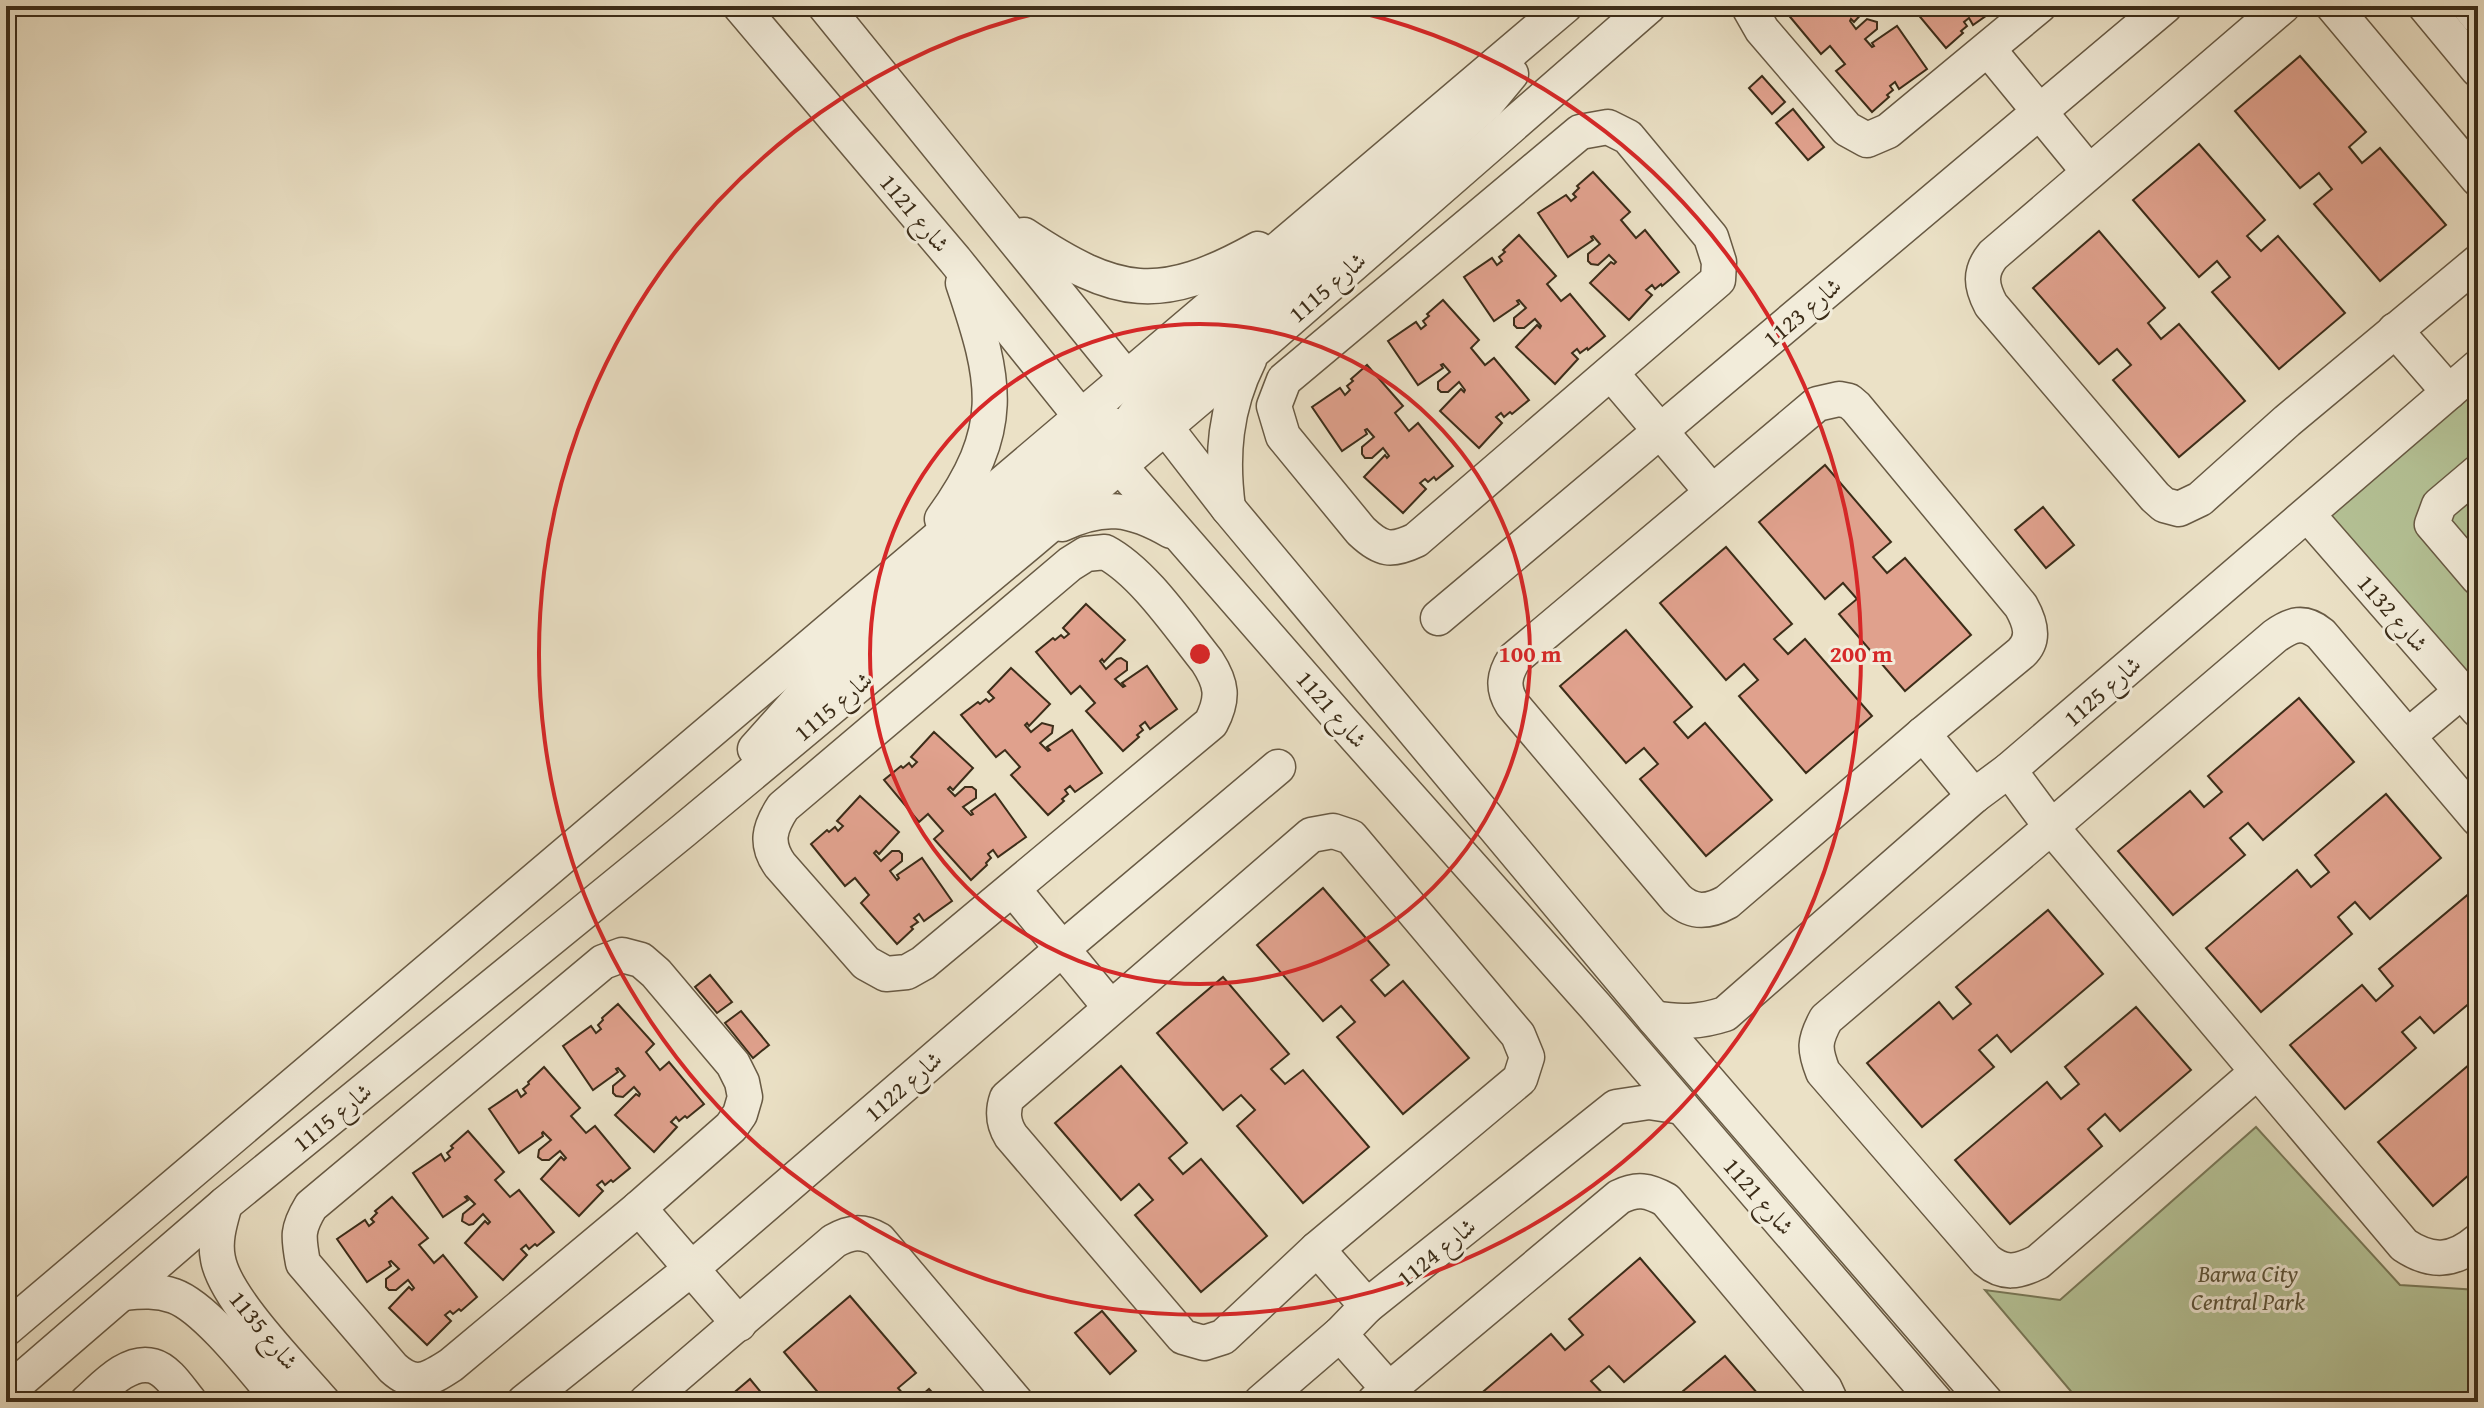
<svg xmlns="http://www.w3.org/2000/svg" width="2484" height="1408" font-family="'Gentium Book Plus',Amiri,serif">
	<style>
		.green { fill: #b5c397; stroke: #787858; stroke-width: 2 }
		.building { fill: #e0a18d; stroke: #3c2d19; stroke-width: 2 }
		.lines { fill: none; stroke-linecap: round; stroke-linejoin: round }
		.minor-casing { stroke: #685a44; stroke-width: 37 }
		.minor { stroke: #f2ecda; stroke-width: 34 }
		.ring { fill: none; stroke: #d62828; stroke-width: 4 }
		.labels { text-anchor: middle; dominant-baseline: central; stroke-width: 6; stroke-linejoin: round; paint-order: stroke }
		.street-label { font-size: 24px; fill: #3c2d19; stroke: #f2ecda }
		.park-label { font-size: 24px; font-style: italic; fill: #5a5238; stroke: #f2ecda }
		.centre { fill: #d62828; stroke: #f2ecda; stroke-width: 4 }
		.ring-label { font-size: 24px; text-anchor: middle; font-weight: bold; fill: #d62828; stroke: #f2ecda; stroke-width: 6; stroke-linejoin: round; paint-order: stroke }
	</style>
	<rect width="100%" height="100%" fill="#ebe1c6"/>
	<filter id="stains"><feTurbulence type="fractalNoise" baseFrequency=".0025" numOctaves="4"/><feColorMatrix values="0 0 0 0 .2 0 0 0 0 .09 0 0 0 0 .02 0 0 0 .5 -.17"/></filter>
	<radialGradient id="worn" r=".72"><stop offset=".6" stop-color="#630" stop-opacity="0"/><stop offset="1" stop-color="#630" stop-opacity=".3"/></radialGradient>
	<g class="green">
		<polygon points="2478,379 2478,708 2308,515"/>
		<polygon points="2256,1127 2400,1285 2478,1290 2478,1402 2080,1402 1985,1290 2060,1300"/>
	</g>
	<g class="building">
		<polygon points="1793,6 1869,6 1854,22 1851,19 1850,21 1856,29 1867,19 1877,22 1877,29 1865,39 1872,47 1874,46 1872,43 1897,26 1927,69 1899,89 1895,82 1890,86 1893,90 1887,95 1889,97 1872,112 1836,71 1845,64 1830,46 1821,54 1786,12"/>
		<polygon points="1911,6 2000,6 1973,25 1969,18 1964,22 1967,26 1961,31 1963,33 1946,48"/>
		<polygon points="2300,56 2366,132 2349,147 2362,163 2380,148 2446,225 2380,281 2314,204 2332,189 2319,173 2300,188 2235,111"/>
		<polygon points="1762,76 1785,102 1772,114 1749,88"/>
		<polygon points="1793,109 1824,147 1808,160 1776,123"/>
		<polygon points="2199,144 2265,220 2247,236 2261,251 2278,236 2345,313 2279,369 2212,292 2230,277 2217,261 2199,277 2133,200"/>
		<polygon points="1593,172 1630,212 1621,220 1636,238 1645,230 1679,272 1662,286 1661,284 1655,289 1652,285 1646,290 1652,295 1629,320 1590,283 1611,262 1614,264 1616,262 1609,255 1598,265 1591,264 1588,261 1588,254 1600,244 1593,236 1591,237 1593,240 1568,257 1538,213 1566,195 1571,201 1576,197 1573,194 1579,188 1577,186"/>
		<polygon points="2099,231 2165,308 2148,323 2161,339 2179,324 2245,401 2179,457 2113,380 2131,365 2117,349 2099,364 2033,288"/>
		<polygon points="1519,235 1556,276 1547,284 1561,301 1570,294 1605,336 1588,350 1587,348 1580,353 1577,349 1572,353 1578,359 1555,384 1516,347 1537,325 1540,328 1541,326 1535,319 1524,328 1517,328 1514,325 1514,318 1526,308 1519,300 1517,301 1519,304 1494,321 1464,277 1492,258 1497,265 1502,261 1499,257 1505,252 1503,250"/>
		<polygon points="1443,300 1479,340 1471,348 1485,365 1494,358 1529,400 1512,414 1510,412 1504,417 1501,413 1496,417 1502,423 1479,448 1440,411 1461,389 1464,392 1465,390 1459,382 1448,392 1441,392 1438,389 1438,382 1450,372 1443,364 1441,365 1443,368 1418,385 1388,341 1416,322 1421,329 1426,325 1423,321 1429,316 1427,314"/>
		<polygon points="1367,365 1403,406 1395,413 1409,431 1418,423 1453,466 1436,480 1434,477 1428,482 1425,479 1420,483 1426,489 1403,513 1364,477 1385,455 1387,458 1389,456 1383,448 1372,458 1365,458 1362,454 1362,447 1374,437 1367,429 1365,430 1367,434 1342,451 1312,407 1340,388 1345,395 1350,390 1347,386 1353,381 1351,379"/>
		<polygon points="1825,465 1891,542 1873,557 1887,573 1905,558 1971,635 1905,691 1839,614 1857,599 1843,583 1825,599 1759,522"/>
		<polygon points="2043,507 2074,545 2046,568 2015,530"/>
		<polygon points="1726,547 1792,624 1774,639 1788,654 1805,639 1872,716 1806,773 1739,696 1758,680 1744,664 1726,680 1660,603"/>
		<polygon points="1086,604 1125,640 1104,662 1102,659 1100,661 1106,669 1117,659 1121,658 1127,662 1127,670 1115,679 1123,687 1125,686 1122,683 1147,666 1177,709 1150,729 1145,722 1140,726 1143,730 1137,735 1139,737 1123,751 1086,711 1095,703 1080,686 1071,694 1036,652 1053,638 1055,640 1061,635 1064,638 1069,634 1063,628"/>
		<polygon points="1626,630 1692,707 1674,722 1688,738 1705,723 1772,800 1706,856 1640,779 1658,764 1644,748 1626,763 1560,686"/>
		<polygon points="1011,668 1050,704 1029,726 1027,723 1025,725 1031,732 1042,723 1053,726 1052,733 1040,743 1048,751 1050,750 1047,747 1072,730 1102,773 1075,792 1070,786 1065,790 1068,794 1062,799 1064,801 1048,815 1011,775 1020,767 1005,750 996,757 961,715 978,702 980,704 986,699 989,702 994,698 988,692"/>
		<polygon points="2299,698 2354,762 2263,840 2248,823 2230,838 2245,855 2173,915 2118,851 2190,791 2204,807 2222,792 2208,776"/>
		<polygon points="934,732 973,768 953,790 950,787 948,789 955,796 965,787 972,787 976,790 976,798 963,807 971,815 973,814 971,811 995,794 1026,837 998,857 993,850 988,854 991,858 986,863 987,865 971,880 934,839 943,831 928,814 919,822 884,780 901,766 903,768 909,763 912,767 917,762 911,757"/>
		<polygon points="2386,794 2441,858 2370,919 2355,902 2338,917 2352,934 2261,1012 2206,948 2297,870 2311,887 2329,872 2315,855"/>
		<polygon points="860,796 899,832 879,854 876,851 874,853 881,861 892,851 899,851 902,854 902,861 890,871 897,880 899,878 897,875 922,858 952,901 924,921 919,914 914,918 918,922 911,927 913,929 897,944 861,903 869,895 855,878 845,886 811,844 827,830 829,832 835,827 838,831 843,826 837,821"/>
		<polygon points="1323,888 1389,965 1371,980 1385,996 1403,981 1469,1058 1403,1114 1337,1037 1355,1022 1341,1006 1323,1021 1257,945"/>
		<polygon points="2471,892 2478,900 2478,996 2434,1033 2420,1017 2402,1032 2416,1048 2345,1109 2290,1045 2362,985 2376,1001 2393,986 2379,969"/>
		<polygon points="2048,910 2103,974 2011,1052 1997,1035 1979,1050 1994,1067 1922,1127 1867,1063 1939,1002 1953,1019 1971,1004 1956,987"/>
		<polygon points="710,975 732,1002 717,1013 695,987"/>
		<polygon points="1223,977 1289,1054 1271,1069 1285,1084 1303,1070 1369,1147 1303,1203 1237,1126 1255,1110 1241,1095 1223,1110 1157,1033"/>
		<polygon points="618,1004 654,1044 646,1052 660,1070 669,1062 704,1104 687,1118 685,1116 679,1121 676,1117 671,1122 677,1127 654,1152 615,1115 636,1094 639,1096 640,1094 634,1087 623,1097 616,1096 613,1093 613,1086 625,1076 618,1068 616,1069 618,1072 593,1090 563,1046 591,1026 596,1033 601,1029 598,1025 603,1020 602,1018"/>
		<polygon points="2136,1007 2191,1070 2120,1131 2105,1114 2088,1129 2102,1146 2010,1224 1955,1160 2047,1082 2061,1099 2079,1084 2065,1067"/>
		<polygon points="741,1011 769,1045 753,1058 725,1023"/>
		<polygon points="2470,1064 2478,1074 2478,1167 2433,1206 2378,1142"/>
		<polygon points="1121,1066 1187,1143 1169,1158 1183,1174 1201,1159 1267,1236 1201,1292 1135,1215 1153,1200 1139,1184 1121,1200 1055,1123"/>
		<polygon points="544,1067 580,1108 571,1116 586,1133 595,1126 630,1168 613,1182 611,1180 605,1185 602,1181 597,1185 603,1191 579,1216 541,1179 561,1157 564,1160 566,1158 560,1151 549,1160 542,1160 538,1157 539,1150 551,1140 543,1132 542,1133 543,1136 519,1153 489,1109 517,1090 521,1097 526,1093 523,1089 529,1084 528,1082"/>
		<polygon points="468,1131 504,1172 495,1180 510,1197 519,1190 554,1232 537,1246 535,1244 529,1249 526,1245 521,1249 527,1255 503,1280 465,1243 485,1221 488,1224 490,1222 483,1214 473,1224 469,1225 462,1221 463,1214 475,1204 467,1196 465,1197 468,1200 443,1217 413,1173 441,1154 445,1161 450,1157 447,1153 453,1148 451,1146"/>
		<polygon points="392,1197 428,1238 419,1245 434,1263 443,1255 477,1297 461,1311 459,1309 453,1314 450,1311 445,1315 451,1321 427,1345 389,1308 409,1287 412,1290 414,1288 408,1280 396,1290 389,1290 386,1287 386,1279 399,1269 391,1261 389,1262 391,1266 367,1282 337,1239 365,1220 369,1226 374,1222 371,1219 377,1213 375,1211"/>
		<polygon points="1640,1258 1695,1322 1624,1382 1609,1366 1591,1381 1606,1397 1600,1402 1471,1402 1551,1334 1565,1350 1583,1335 1569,1319"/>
		<polygon points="850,1296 916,1373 898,1388 910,1402 826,1402 784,1352"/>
		<polygon points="1102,1311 1136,1351 1110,1374 1075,1333"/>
		<polygon points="1725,1356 1765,1402 1670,1402"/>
		<polygon points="750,1379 769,1402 723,1402"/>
		<polygon points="929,1389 941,1402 914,1402"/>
	</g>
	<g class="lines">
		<g class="minor-casing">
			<g id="minor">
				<polyline points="740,6 955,260 1131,479 1340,719 1595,1006 1936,1402"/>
				<polyline points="825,6 1146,402 1228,508 1654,1018 1986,1402"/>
				<polyline points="1751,6 1750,9 1762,30 1847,129 1867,140 1888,131 2039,6"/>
				<path d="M2283,6L1993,255C1979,272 1981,286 1991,305L2155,497L2164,505L2179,509L2200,499L2287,421L2478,262"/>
				<polyline points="2333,6 2478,179"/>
				<polyline points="2425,6 2478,70"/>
				<polyline points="2469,6 2478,17"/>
				<polyline points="1988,49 2089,172"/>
				<path d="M1608,127L1628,137L1711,237L1719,262L1718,280L1416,540C1391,552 1381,550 1361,531L1283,436L1274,406L1284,380L1580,132Z"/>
				<path d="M1024,235C1117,297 1159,304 1258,249"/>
				<polyline points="2395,330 2449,392"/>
				<polyline points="1611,373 1712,492"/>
				<path d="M1839,399L1849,401L1856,407L2021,606C2030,622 2036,639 2021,653L1923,734L1727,902C1709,912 1693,914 1677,899L1512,704C1502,688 1504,675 1514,659L1817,404Z"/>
				<path d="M1120,466C1122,437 1125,424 1146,402L1487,103L1511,74"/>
				<polyline points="2478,472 2439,505 2432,524 2478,578"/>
				<path d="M1228,508C1221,456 1225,408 1249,360"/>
				<polyline points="2308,515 2478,710"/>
				<path d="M942,519C1007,429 997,383 963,283"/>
				<path d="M1062,524C1104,504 1131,508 1171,531"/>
				<path d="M1105,552C1143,572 1179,626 1207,661C1222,684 1224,698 1211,723L923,963L907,972L886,974L866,963L780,865C765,844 769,828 783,807L1070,564L1086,554Z"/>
				<polyline points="1438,618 2165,6"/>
				<polyline points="1923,734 1974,796"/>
				<polyline points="2408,736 2462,691"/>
				<polyline points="755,749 806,692 1084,453 1113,425"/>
				<path d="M2009,770L2052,828L2404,1245C2431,1263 2453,1262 2478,1241"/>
				<path d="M1333,831L1351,837L1518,1035L1527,1057L1520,1079L1317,1249L1223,1337L1204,1343L1183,1337L1011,1136C1003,1123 1002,1112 1007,1098L1311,835Z"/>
				<polyline points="1013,889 1110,1007"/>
				<path d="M622,955L641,960L656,973L733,1064L742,1082L745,1097L740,1114L731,1127L639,1208L451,1365C428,1380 415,1388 393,1368L303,1263C298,1236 297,1229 311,1206L603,962Z"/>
				<path d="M1654,1018C1680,1023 1700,1022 1725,1014L1974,796L2009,770L2478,367"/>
				<path d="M2257,1072L2038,1262C2018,1272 2004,1275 1986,1260L1823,1072C1814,1049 1814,1041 1826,1019L2275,636C2292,624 2304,620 2321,634L2478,819"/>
				<path d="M225,1204C220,1222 214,1240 218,1259C225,1299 295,1369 323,1402"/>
				<polyline points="639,1208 739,1324"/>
				<polyline points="1317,1249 1367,1306"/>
				<path d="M124,1293C141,1291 157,1290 174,1296C207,1308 257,1374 281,1402"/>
				<polyline points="6,1329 1565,6"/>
				<polyline points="1340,1334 1400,1402"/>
				<polyline points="6,1393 225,1204 683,831 1030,542 1202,396 1649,6"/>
				<path d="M87,1402C103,1388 128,1359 153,1366C168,1370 180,1390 190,1402"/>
				<polyline points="524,1402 691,1269 1062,949 1278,767"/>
				<path d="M646,1402L834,1241C850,1232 862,1230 879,1240L1016,1402"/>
				<polyline points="1261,1402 1340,1334 1367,1306 1616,1107 1649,1102 1682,1107"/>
				<path d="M1374,1402L1619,1197C1637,1188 1648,1190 1666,1200L1825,1389L1831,1402"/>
			</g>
		</g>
		<use href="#minor" class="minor"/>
	</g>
	<g class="ring">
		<circle cx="1200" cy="654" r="330"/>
		<path d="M1332 6A661 661 0 1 1 1068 6"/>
	</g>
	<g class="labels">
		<g class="street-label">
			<text transform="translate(915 213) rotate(50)">شارع 1121</text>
			<text transform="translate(1327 287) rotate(-41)">شارع 1115</text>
			<text transform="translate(1802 312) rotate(-40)">شارع 1123</text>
			<text transform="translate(2393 613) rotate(49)">شارع 1132</text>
			<text transform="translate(2102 691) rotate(-41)">شارع 1125</text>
			<text transform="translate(833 706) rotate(-40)">شارع 1115</text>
			<text transform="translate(1332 709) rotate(49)">شارع 1121</text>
			<text transform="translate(903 1086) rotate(-41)">شارع 1122</text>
			<text transform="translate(332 1117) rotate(-39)">شارع 1115</text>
			<text transform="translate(1759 1196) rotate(49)">شارع 1121</text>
			<text transform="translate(1436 1252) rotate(-39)">شارع 1124</text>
			<text transform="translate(264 1330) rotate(51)">شارع 1135</text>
		</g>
		<g class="park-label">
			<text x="2248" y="1273">Barwa City<tspan x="2248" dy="28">Central Park</tspan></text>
		</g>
	</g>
	<circle cx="1200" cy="654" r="12" class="centre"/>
	<g class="ring-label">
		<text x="1530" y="662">100 m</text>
		<text x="1861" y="662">200 m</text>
	</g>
	<rect width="2484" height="1408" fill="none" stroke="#ebe1c6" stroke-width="32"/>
	<rect x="8" y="8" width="2468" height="1392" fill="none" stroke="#3c2d19" stroke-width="4"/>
	<rect x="16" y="16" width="2452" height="1376" fill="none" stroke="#3c2d19" stroke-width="2"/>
	<rect width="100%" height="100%" filter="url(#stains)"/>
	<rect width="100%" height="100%" fill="url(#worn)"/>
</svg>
